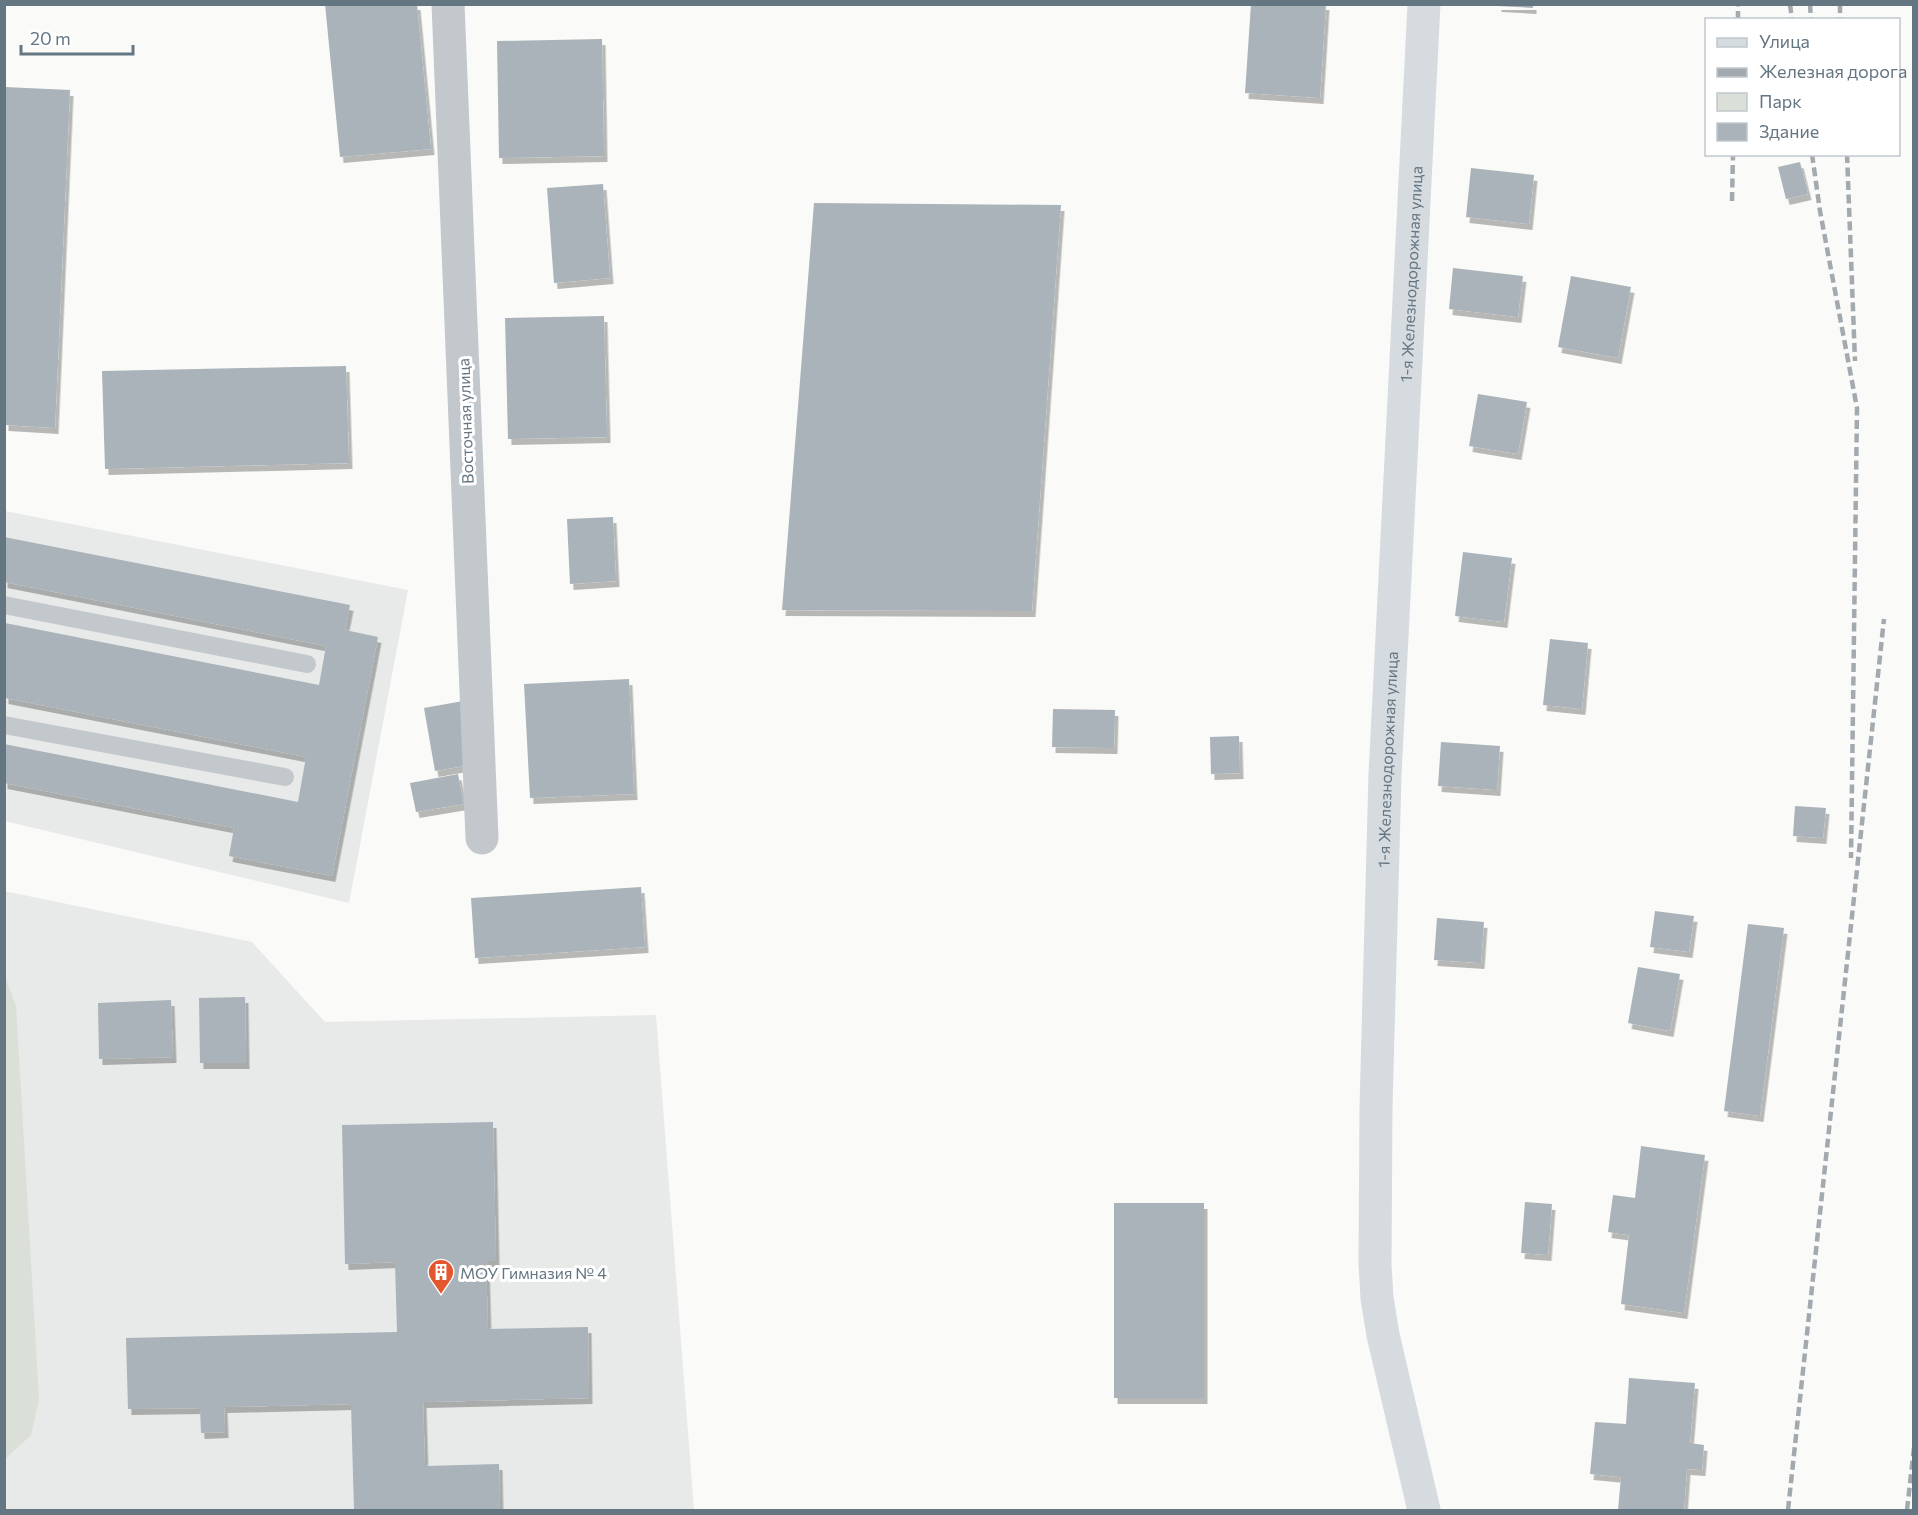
<svg xmlns="http://www.w3.org/2000/svg" width="1918" height="1515" font-family="Commissioner,sans-serif">
	<style>
		.built { fill: #e8e9e9 }
		.green { fill: #dadfd7 }
		.building { fill: #aab3b9; filter: url(#shadow) }
		.lines { fill: none; stroke-linecap: round; stroke-linejoin: round }
		.lane { stroke: #c3c8cc; stroke-width: 18 }
		.street { stroke: #c3c8cc; stroke-width: 33 }
		.secondary { stroke: #d6dbdf; stroke-width: 33 }
		.rail { stroke: #a2aab0; stroke-width: 4.5; stroke-dasharray: 9 4.5; stroke-linecap: butt }
		.labels { text-anchor: middle; dominant-baseline: central; stroke-width: 6; stroke-linejoin: round; paint-order: stroke }
		.street-label { font-size: 16px; fill: #657683; stroke: #fff }
		.poi-label { font-size: 16px; fill: #657683; stroke: #fff; text-anchor: start }
	</style>
	<defs>
		<filter id="shadow"><feDropShadow dx="3.5" dy="6" stdDeviation="0" flood-color="#0004"/></filter>
	</defs>
	<rect width="100%" height="100%" fill="#fafaf8"/>
	<g class="built">
		<polygon points="5,511 408,590 349,903 5,821"/>
		<polygon points="4,891 252,942 325,1022 656,1015 694,1510 5,1510"/>
	</g>
	<polygon class="green" points="4,974 16,1006 39,1399 31,1435 5,1459"/>
	<g class="building">
		<polygon points="325,4 417,4 431,149 340,157"/>
		<polygon points="1251,4 1326,4 1320,98 1245,93"/>
		<polygon points="1498,4 1533,4 1533,8 1498,6"/>
		<polygon points="602,39 604,156 499,158 497,41"/>
		<polygon points="5,87 70,90 55,428 5,425"/>
		<polygon points="1800,162 1808,194 1786,199 1778,167"/>
		<polygon points="1471,168 1534,175 1529,224 1466,217"/>
		<polygon points="603,184 610,278 554,283 547,188"/>
		<polygon points="814,203 1061,205 1032,611 782,610"/>
		<polygon points="1453,268 1523,276 1518,317 1449,309"/>
		<polygon points="1571,276 1631,287 1618,358 1558,347"/>
		<polygon points="604,316 607,437 508,439 505,318"/>
		<polygon points="346,366 349,463 105,469 102,371"/>
		<polygon points="1478,394 1527,402 1518,454 1469,446"/>
		<polygon points="613,517 616,581 570,584 567,519"/>
		<polygon points="4,537 350,605 345,630 378,637 332,876 229,856 234,828 4,783 4,744 298,802 306,757 5,698 5,623 319,685 326,646 4,582"/>
		<polygon points="1463,552 1512,558 1504,622 1455,616"/>
		<polygon points="1550,639 1588,643 1582,709 1543,705"/>
		<polygon points="629,679 634,794 530,798 524,684"/>
		<polygon points="463,701 475,764 435,771 424,708"/>
		<polygon points="1053,709 1115,710 1114,748 1052,747"/>
		<polygon points="1239,736 1240,773 1211,774 1210,737"/>
		<polygon points="1441,742 1500,746 1497,790 1438,786"/>
		<polygon points="458,774 464,804 416,812 410,783"/>
		<polygon points="1795,806 1826,808 1823,838 1793,836"/>
		<polygon points="641,887 645,947 475,958 471,898"/>
		<polygon points="1655,911 1694,916 1689,952 1650,947"/>
		<polygon points="1437,918 1484,922 1481,963 1434,960"/>
		<polygon points="1748,924 1784,928 1760,1116 1724,1111"/>
		<polygon points="1638,967 1680,974 1670,1031 1628,1023"/>
		<polygon points="245,997 246,1063 200,1063 199,998"/>
		<polygon points="171,1000 173,1057 99,1059 98,1003"/>
		<polygon points="493,1122 496,1261 486,1261 488,1329 588,1327 589,1398 423,1402 425,1466 499,1464 500,1510 354,1510 351,1404 224,1407 225,1432 201,1433 200,1408 128,1409 126,1338 397,1332 395,1262 345,1264 342,1125"/>
		<polygon points="1641,1146 1705,1155 1684,1313 1621,1304 1629,1235 1608,1232 1613,1195 1635,1198"/>
		<polygon points="1525,1202 1552,1204 1548,1255 1521,1253"/>
		<rect x="1114" y="1203" width="90" height="195"/>
		<polygon points="1629,1378 1695,1383 1690,1443 1704,1445 1702,1470 1687,1469 1684,1510 1618,1510 1621,1477 1590,1474 1595,1422 1626,1424"/>
	</g>
	<g class="lines">
		<g class="lane">
			<polyline points="4,605 307,664"/>
			<polyline points="4,725 285,777"/>
		</g>
		<polyline class="street" points="448,4 482,838"/>
		<path class="secondary" id="s1" d="M1424,1510L1383,1335L1377,1298L1375,1264L1376,1107L1385,775L1424,4"/>
		<g class="rail">
			<polyline points="1790,4 1792,20"/>
			<polyline points="1810,4 1811,20"/>
			<polyline points="1840,4 1840,20"/>
			<polyline points="1738,20 1738,4"/>
			<polyline points="1812,154 1820,211 1857,408 1851,858"/>
			<polyline points="1847,154 1855,361"/>
			<polyline points="1732,201 1733,154"/>
			<polyline points="1788,1510 1884,619"/>
			<polyline points="1907,1510 1914,1448"/>
		</g>
	</g>
	<defs>
		<g id="building-pin" transform="scale(1.35)"><path d="M0 17L-7.5 6A9.5 9.5 0 1 1 7.5 6Z" fill="#e4572e" stroke="#fff"/><path d="M-4-6H4V6H1V3H-1V6H-4ZM-2.5-4.3h1.7v1.8h-1.7ZM.8-4.3h1.7v1.8H.8ZM-2.5-1h1.7V.8h-1.7ZM.8-1h1.7V.8H.8Z" fill="#fff"/></g>
	</defs>
	<g fill-rule="evenodd">
		<use href="#building-pin" x="441" y="1272"/>
	</g>
	<g class="labels">
		<g class="street-label">
			<text stroke="none"><textPath href="#s1" startOffset="1242">1-я Железнодорожная улица</textPath></text>
			<text transform="translate(465 421) rotate(-92)">Восточная улица</text>
			<text stroke="none"><textPath href="#s1" startOffset="756">1-я Железнодорожная улица</textPath></text>
		</g>
		<g class="poi-label">
			<text x="460" y="1272">МОУ Гимназия № 4</text>
		</g>
	</g>
	<rect width="1918" height="1515" fill="none" stroke="#657683" stroke-width="12"/>
	<rect x="1705" y="18" width="195" height="138" fill="#ffffff" stroke="#c1c8cd" stroke-width="1.5"/>
	<rect x="1717" y="38" width="30" height="9" fill="#d6dbdf" stroke="#c1c8cd" stroke-width="1.5"/>
	<text x="1759" y="48" font-size="18" fill="#657683">Улица</text>
	<rect x="1717" y="68" width="30" height="9" fill="#a2aab0" stroke="#c1c8cd" stroke-width="1.5"/>
	<text x="1759" y="78" font-size="18" fill="#657683">Железная дорога</text>
	<rect x="1717" y="93" width="30" height="18" fill="#dadfd7" stroke="#c1c8cd" stroke-width="1.5"/>
	<text x="1759" y="108" font-size="18" fill="#657683">Парк</text>
	<rect x="1717" y="123" width="30" height="18" fill="#aab3b9" stroke="#c1c8cd" stroke-width="1.5"/>
	<text x="1759" y="138" font-size="18" fill="#657683">Здание</text>
	<path d="M21 45v9h112v-9" fill="none" stroke="#657683" stroke-width="3"/>
	<text x="30" y="45" font-size="18" fill="#657683" stroke="#ffffff" stroke-width="4.5" paint-order="stroke">20 m</text>
</svg>
